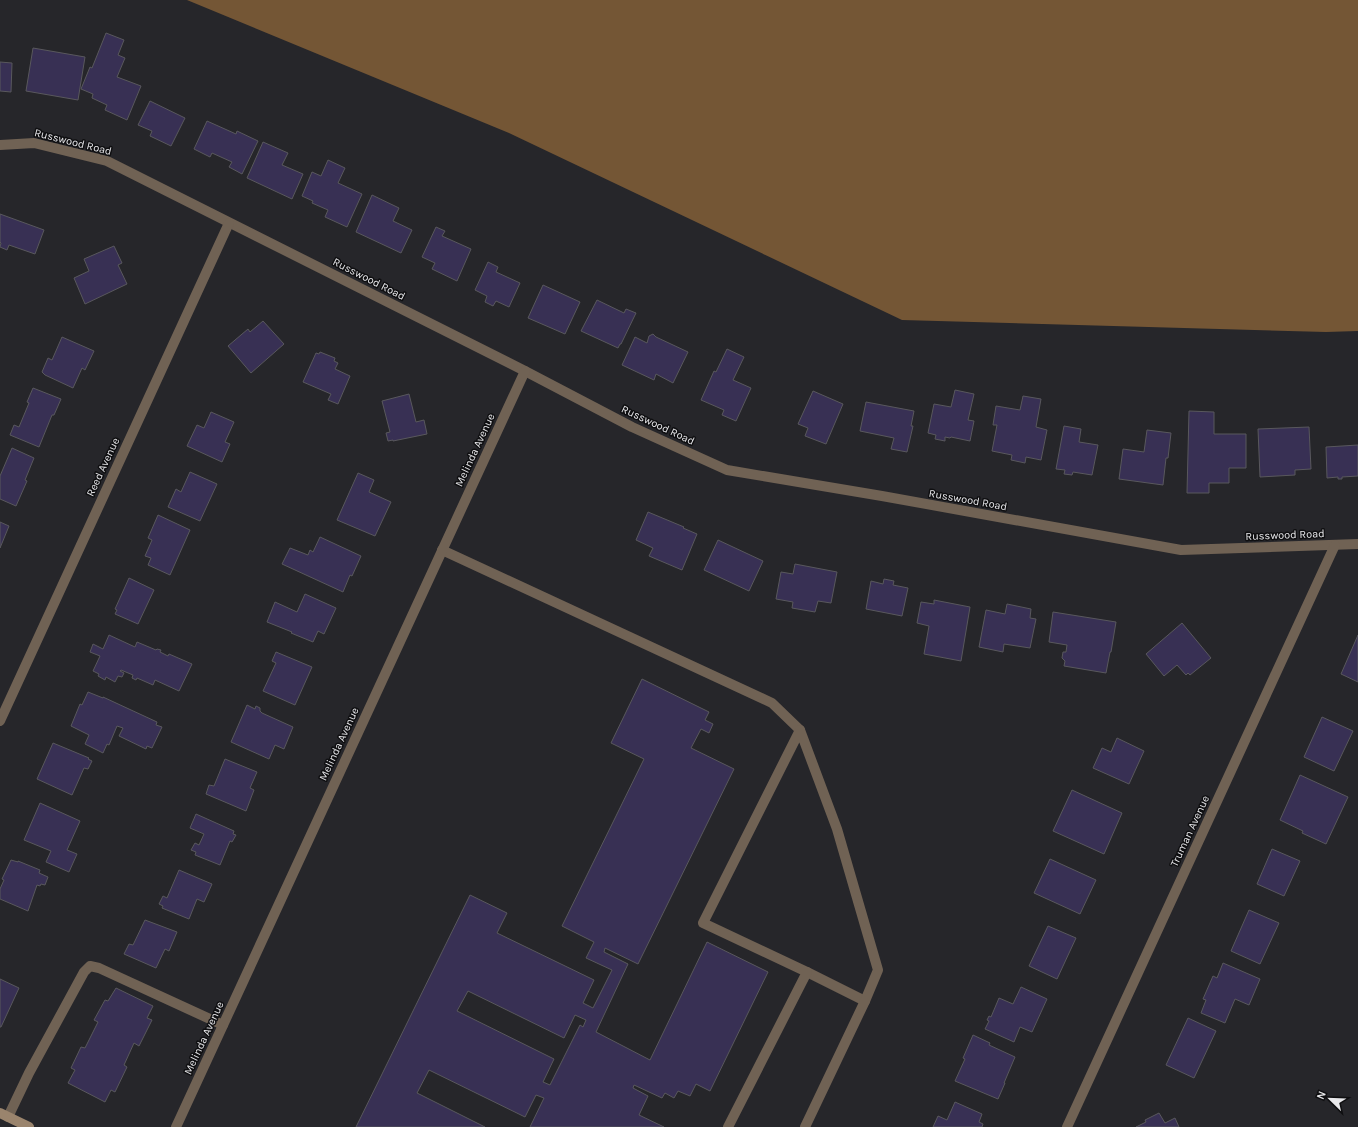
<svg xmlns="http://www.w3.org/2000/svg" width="1358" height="1127" font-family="Karla,sans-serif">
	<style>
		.forest { fill: #745635 }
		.building { fill: #383054; stroke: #59585d; fill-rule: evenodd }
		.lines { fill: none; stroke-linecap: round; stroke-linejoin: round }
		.lane { stroke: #706254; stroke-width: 10 }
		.street { stroke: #706254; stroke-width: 10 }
		.secondary { stroke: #9a846d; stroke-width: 10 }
		.labels { text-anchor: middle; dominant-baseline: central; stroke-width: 3; stroke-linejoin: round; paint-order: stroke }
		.street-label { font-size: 11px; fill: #e9e9ec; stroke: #0f0f11 }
	</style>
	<rect width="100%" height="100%" fill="#26262a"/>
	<polygon class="forest" points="187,0 1358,0 1358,331 1326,332 902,320 509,133"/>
	<g class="building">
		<polygon points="106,33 124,40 118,55 125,58 117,77 141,86 127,120 105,110 107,105 92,98 93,94 81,89 90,67 92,68"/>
		<polygon points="33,48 85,57 78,100 26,91"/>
		<polygon points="0,62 12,63 11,92 0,91"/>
		<polygon points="150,101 185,118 171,146 150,136 152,131 138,125"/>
		<polygon points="207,121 236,134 237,131 258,141 242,174 229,167 232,162 212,153 210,157 194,149"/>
		<polygon points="263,142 288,153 282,165 303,174 292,199 247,178"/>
		<polygon points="328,160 345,168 338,183 362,194 347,227 325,217 328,210 312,203 313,201 302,196 312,172 321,176"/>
		<polygon points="372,195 399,208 393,221 412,230 401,253 356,232"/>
		<polygon points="0,214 44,230 35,254 9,245 7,250 0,247 1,243 0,242"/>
		<polygon points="436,227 445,231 442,236 471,249 457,281 432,269 435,263 422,257"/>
		<polygon points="114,246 122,263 118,265 127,284 85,304 74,278 89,271 84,259"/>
		<polygon points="488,262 498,267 496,272 520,283 509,307 496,301 493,306 485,302 487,296 475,290"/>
		<polygon points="543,285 580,302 565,334 528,318"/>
		<polygon points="597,300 624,313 626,309 636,313 621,344 620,344 618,348 581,331"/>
		<polygon points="263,321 284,344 251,373 228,346 248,329 250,332"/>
		<polygon points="653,334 656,337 688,352 673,383 656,374 654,380 622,365 635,337 647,343 649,336"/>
		<polygon points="62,337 94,351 85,370 82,368 73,388 45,375 42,372 48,358 52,360"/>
		<polygon points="727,349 744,357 733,380 751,388 736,421 722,415 724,410 701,400 714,371 716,372"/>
		<polygon points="320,352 335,358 334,361 338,363 335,369 350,376 338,404 328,400 331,394 303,382 316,353 319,354"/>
		<polygon points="33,388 61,399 54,415 52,415 39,447 10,435 14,425 19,427 29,403 27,402"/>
		<polygon points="955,390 974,394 968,420 974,421 970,441 951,437 950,438 945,437 945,441 935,439 936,435 928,433 934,404 951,407"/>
		<polygon points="813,391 843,404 826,444 805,436 808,428 798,424"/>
		<polygon points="409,394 416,422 424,420 427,434 393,441 393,440 388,441 386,433 390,432 382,401"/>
		<polygon points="1023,396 1041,399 1036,427 1047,430 1041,460 1026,457 1025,463 1011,460 1012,455 992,451 997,425 993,425 996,406 1020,410"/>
		<polygon points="866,402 914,411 911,426 913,426 907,452 891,449 894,438 860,431"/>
		<polygon points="1189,411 1214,412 1214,434 1246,434 1246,468 1229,468 1229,483 1209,483 1209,493 1187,493"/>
		<polygon points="211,412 234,422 225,442 230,444 222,462 187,446 197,425 204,428"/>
		<polygon points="1064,426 1081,429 1079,442 1098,445 1092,475 1073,472 1072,475 1064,474 1065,470 1056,469"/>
		<polygon points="1309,427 1311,469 1295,470 1295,475 1260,477 1258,429"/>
		<polygon points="1147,430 1171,433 1168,458 1166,458 1163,485 1119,479 1123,449 1144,452"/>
		<polygon points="1358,445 1358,476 1342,477 1342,479 1338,479 1338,477 1327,478 1326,447"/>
		<polygon points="12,448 34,458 25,480 27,481 16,506 0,499 0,476"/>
		<polygon points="190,472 217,484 200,521 168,507 176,489 181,492"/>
		<polygon points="358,473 374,480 369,492 391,502 375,536 337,520"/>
		<polygon points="648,512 684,527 683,528 697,534 682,570 649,556 653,548 636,540"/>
		<polygon points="158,515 190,530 170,575 148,565 151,558 145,556 152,540 148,538"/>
		<polygon points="0,522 9,526 0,548"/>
		<polygon points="320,537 361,556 352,576 350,575 343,592 282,564 290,548 308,555 310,550 313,552"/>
		<polygon points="718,540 763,561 749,591 704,570"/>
		<polygon points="795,564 837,572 831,603 818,601 815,612 792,608 793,602 776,599 781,572 793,574"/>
		<polygon points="129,578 154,590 138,624 115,614 117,610 115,609"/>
		<polygon points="884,579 894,581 893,585 908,588 902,616 866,609 871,581 883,584"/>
		<polygon points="305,594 336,608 324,634 318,631 313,642 291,633 292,632 267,622 275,602 297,612"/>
		<polygon points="934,600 970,607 961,661 924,654 929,626 917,623 921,602 934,604"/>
		<polygon points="1007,604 1031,609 1030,618 1036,619 1030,648 1004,644 1003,652 979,647 986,610 1005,614"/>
		<polygon points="1053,612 1116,622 1111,652 1110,652 1106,673 1064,666 1065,661 1062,658 1063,652 1066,652 1067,645 1049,642"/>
		<polygon points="1182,623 1211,658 1190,675 1188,673 1186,675 1177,665 1164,676 1146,654"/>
		<polygon points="109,635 135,647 137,642 156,650 157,649 161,650 160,652 168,656 169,654 192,664 179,691 155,680 153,685 137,678 136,680 132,678 133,675 121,670 120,671 124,673 122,677 118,676 115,682 106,677 105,680 98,676 99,674 93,671 100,656 90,652 93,644 103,649"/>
		<polygon points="1358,635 1358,682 1341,674"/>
		<polygon points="276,652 312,667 295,705 263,691 276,663 272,661"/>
		<path d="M642,679L709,712L705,720L713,724L709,733L701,729L691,748L734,769L638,964L605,948L604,952L628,964L596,1032L650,1060L707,942L768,972L710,1091L696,1084L690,1096L678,1091L674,1098L665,1093L662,1098L634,1085L633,1088L648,1096L639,1115L664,1127H530L544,1098L536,1095L525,1117L429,1070L417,1093L485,1127H356L470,895L507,913L497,933L594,980L583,1003L593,1008L612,970L586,958L594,942L562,926L644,759L611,743ZM468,991L564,1038L575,1015L586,1020L583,1027L580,1025L550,1085L543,1082L554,1059L457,1011Z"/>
		<polygon points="88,692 103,698 103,697 157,722 156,725 162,727 152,748 147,746 146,749 119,736 123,728 117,726 109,745 107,744 103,753 85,744 89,735 71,726 80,704 82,705"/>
		<polygon points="247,705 255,709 256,706 260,708 260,711 262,713 293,727 284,749 275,745 269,759 231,742"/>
		<polygon points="1322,717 1353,731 1334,771 1304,757"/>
		<polygon points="1117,738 1144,751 1129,784 1093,768 1102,748 1111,752"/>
		<polygon points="53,743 89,758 88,759 92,761 88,769 84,768 72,795 37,779"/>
		<polygon points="225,759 257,772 250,788 254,790 246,811 206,794 209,785 214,786"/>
		<polygon points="1300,775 1348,797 1326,844 1302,833 1303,831 1280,820"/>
		<polygon points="1072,790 1122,813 1104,854 1053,831"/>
		<polygon points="40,803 80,821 67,850 77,854 69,872 46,862 51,851 24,840"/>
		<polygon points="196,814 234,831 233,834 236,835 232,842 230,841 220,865 195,855 196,852 191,850 195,843 199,845 204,834 190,828"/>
		<polygon points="1272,849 1300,861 1284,896 1257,884"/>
		<polygon points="1050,859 1096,880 1080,914 1034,893"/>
		<polygon points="11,860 18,862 18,861 40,870 39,873 48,877 45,885 41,884 40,886 37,885 28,911 0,899 0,889 4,880 2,879"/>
		<polygon points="179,870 212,884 204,902 197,899 189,919 162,908 163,906 159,904 163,896 167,898"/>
		<polygon points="1249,910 1279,923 1260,964 1231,951"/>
		<polygon points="145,920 177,932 169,951 165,949 156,968 124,954 129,944 133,945"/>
		<polygon points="1048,926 1076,938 1057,979 1029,966"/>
		<polygon points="1223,963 1260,979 1249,1005 1235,999 1225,1023 1201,1013 1206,1000 1203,999 1213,976 1217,978"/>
		<polygon points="0,979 19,988 1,1027 0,1027"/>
		<polygon points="1021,987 1047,999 1032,1032 1020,1027 1014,1042 985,1029 989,1021 987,1020 989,1016 991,1017 999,998 1013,1004"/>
		<polygon points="116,988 153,1006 147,1018 152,1020 139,1046 134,1043 124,1065 127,1067 115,1092 111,1090 105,1102 68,1083 75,1070 71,1068 81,1047 85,1048 98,1022 94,1020 105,1000 108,1001"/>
		<polygon points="1188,1018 1216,1031 1194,1078 1166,1065"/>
		<polygon points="973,1035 990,1043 989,1045 1015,1057 1004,1083 1005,1083 998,1099 955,1081 965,1059 963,1058"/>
		<polygon points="955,1102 982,1114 979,1122 983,1124 982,1127 933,1127 938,1116 947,1120"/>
		<polygon points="1159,1113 1165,1123 1175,1118 1179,1127 1136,1127 1146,1122 1145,1120"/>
	</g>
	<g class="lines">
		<g class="lane">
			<polyline points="442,550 772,703 800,730"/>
			<polyline points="807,972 865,1001"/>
			<polyline points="8,1117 29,1073 84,972 90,966 99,968 223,1025"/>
			<polyline points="728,1127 807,972 703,923 800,730 837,829 878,970 865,1001 805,1127"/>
		</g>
		<g class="street">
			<polyline points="0,145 34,143 107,161 525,371 632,427 727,470 882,496 1181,550 1358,544"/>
			<polyline points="0,721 229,223"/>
			<polyline points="176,1127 525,371"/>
			<polyline points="1067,1127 1335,545"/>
		</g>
		<polyline class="secondary" points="0,1113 29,1127"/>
	</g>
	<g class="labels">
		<g class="street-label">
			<text transform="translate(73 142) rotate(14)">Russwood Road</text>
			<text transform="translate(369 279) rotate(27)">Russwood Road</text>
			<text transform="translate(658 425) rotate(25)">Russwood Road</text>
			<text transform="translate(475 450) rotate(-65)">Melinda Avenue</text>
			<text transform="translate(103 467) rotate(-65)">Reed Avenue</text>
			<text transform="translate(968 500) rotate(10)">Russwood Road</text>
			<text transform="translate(1285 535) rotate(-2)">Russwood Road</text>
			<text transform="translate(339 744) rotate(-65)">Melinda Avenue</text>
			<text transform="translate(1190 831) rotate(-65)">Truman Avenue</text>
			<text transform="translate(204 1038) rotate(-65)">Melinda Avenue</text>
		</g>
	</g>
	<g transform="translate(1330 1099) rotate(293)" stroke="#0f0f11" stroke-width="3" paint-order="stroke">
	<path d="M0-3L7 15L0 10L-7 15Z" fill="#e9e9ec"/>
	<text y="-6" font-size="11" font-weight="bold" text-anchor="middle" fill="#e9e9ec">N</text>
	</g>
</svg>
